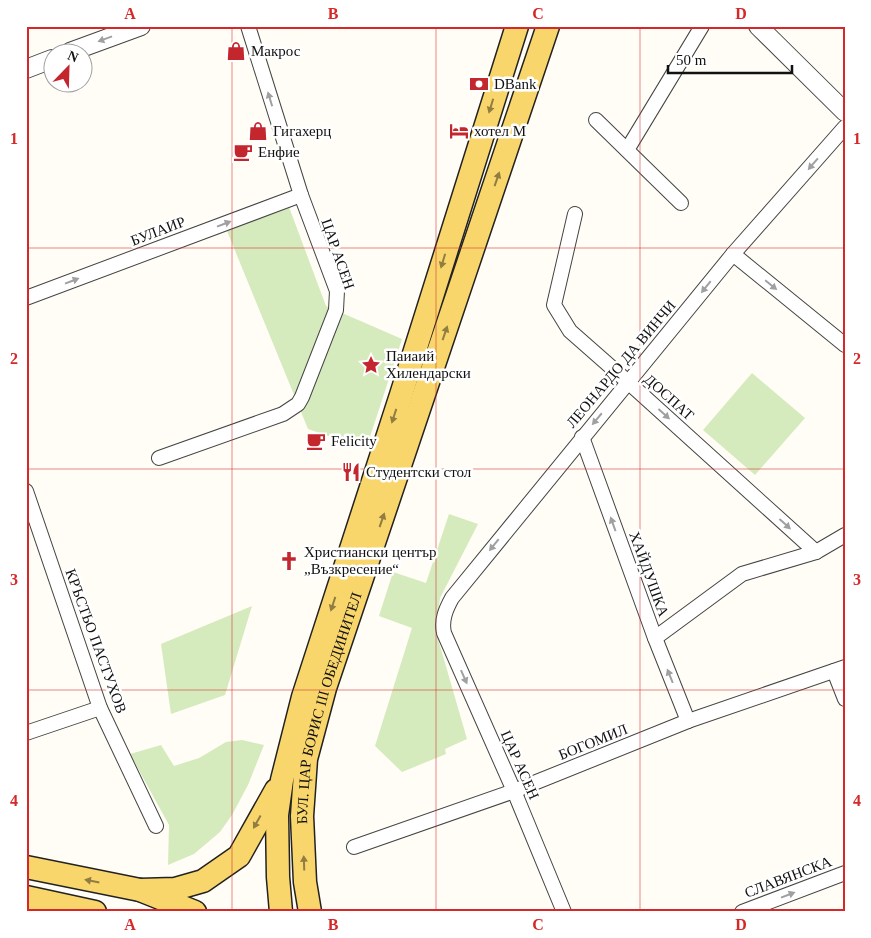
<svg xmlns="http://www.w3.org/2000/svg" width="871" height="938" font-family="'Times New Roman',serif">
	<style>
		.green { fill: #d5ebbd }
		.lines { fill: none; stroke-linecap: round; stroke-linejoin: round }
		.minor-casing { stroke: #444; stroke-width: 16 }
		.tertiary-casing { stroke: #444; stroke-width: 20 }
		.primary-casing { stroke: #222; stroke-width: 25 }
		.minor { stroke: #fff; stroke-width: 14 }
		.tertiary { stroke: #fff; stroke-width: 18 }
		.primary { stroke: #f9d66b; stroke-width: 22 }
		.oneway { fill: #a0a0a0 }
		.oneway2 { fill: #917d42 }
		.grid { fill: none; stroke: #d62828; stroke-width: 1; stroke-opacity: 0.55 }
		.labels { text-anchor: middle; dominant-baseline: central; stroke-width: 5; stroke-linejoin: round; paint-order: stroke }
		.poi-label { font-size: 15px; fill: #111; stroke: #fff; text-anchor: start }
		.street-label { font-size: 15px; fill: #111; stroke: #fff }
		.neatline { fill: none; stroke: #d62828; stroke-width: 2 }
		.grid-label { font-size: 16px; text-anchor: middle; font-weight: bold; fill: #d62828 }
	</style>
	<rect width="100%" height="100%" fill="#fffdf5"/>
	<g class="green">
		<polygon points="289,207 326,306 402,339 366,449 308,429 227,231"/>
		<polygon points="752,373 805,418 755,475 703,430"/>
		<polygon points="449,514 478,524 440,598 436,632 467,739 445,749 446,754 402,772 375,746 412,628 379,616 393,572 426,583"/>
		<polygon points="252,606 225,695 171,714 161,644"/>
		<polygon points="242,740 264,745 248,785 232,815 220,832 194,854 168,865 169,825 130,754 161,745 174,766 199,758 226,742"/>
	</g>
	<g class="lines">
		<g class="minor-casing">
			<g id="minor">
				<polyline points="596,120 681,203"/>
				<polyline points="627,150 702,26"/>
				<polyline points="575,214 554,305 570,331 628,382 816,552"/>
				<polyline points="733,254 845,345"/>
				<polyline points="26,298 301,195"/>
				<polyline points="582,437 655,638 688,721"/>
				<polyline points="159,458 283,414 298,404 302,397 336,310 337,291 301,195 248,26"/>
				<polyline points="26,491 100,708 156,826"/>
				<polyline points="655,638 742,574 816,552 845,535"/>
				<polyline points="834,671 845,699"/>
				<polyline points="26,733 100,708"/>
				<polyline points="354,847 514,791 688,721 845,667"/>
				<path d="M564,912L514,791L444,633C441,620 446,609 452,598L733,254L845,127"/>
				<polyline points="742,912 845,873"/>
			</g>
		</g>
		<g class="tertiary-casing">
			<g id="tertiary">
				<polyline points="758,26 845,112"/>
				<polyline points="70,52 141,26"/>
				<polyline points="26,69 52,59"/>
			</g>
		</g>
		<g class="primary-casing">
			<g id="primary">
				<polyline points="26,867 140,890 195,912"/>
				<polyline points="140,890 175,889 203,881 239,856 276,790"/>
				<polyline points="26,897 95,912"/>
				<polyline points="281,912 278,877 277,815 282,780 303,697 401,395 517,26"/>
				<path id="s1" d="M310,912L305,882L302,816L306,759L325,688L548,26"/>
			</g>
		</g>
		<use href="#minor" class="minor"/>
		<use href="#tertiary" class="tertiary"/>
		<use href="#primary" class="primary"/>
	</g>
	<defs><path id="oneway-solid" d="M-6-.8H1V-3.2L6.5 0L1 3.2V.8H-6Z" transform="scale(1.25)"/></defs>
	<g class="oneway">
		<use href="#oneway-solid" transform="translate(105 39) rotate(160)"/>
		<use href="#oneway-solid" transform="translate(270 99) rotate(-107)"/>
		<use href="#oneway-solid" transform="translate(813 164) rotate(131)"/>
		<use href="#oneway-solid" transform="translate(224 224) rotate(-21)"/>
		<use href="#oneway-solid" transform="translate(72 281) rotate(-21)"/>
		<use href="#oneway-solid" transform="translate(771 285) rotate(39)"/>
		<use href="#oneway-solid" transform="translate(706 287) rotate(129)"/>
		<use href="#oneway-solid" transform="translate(664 414) rotate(42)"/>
		<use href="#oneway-solid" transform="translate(597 419) rotate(130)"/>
		<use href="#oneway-solid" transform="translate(613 524) rotate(-110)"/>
		<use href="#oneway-solid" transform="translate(785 524) rotate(42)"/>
		<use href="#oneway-solid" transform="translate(494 545) rotate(129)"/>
		<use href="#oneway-solid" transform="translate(670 676) rotate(-112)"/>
		<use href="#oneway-solid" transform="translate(464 677) rotate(66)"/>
		<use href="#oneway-solid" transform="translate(788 895) rotate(-21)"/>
	</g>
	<g class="oneway2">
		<use href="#oneway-solid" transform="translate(491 106) rotate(107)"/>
		<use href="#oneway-solid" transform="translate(497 179) rotate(-71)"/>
		<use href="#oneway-solid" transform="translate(443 261) rotate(107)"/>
		<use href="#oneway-solid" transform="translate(445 333) rotate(-71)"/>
		<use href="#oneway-solid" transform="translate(394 416) rotate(108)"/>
		<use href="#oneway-solid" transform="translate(382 520) rotate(-71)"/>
		<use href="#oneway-solid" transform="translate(333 604) rotate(108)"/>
		<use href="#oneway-solid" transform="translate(257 822) rotate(119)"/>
		<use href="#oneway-solid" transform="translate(304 863) rotate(-92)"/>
		<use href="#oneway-solid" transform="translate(92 881) rotate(-169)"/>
	</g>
	<path class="grid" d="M232,26V912M436,26V912M640,26V912M26,248H845M26,469H845M26,690H845"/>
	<defs>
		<g id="shop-bare" transform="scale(1.5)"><path d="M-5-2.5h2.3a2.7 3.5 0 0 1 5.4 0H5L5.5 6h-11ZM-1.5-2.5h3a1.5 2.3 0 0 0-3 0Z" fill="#c4262e" stroke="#fff" stroke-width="2.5" paint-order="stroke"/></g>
		<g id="bank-bare" transform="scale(1.5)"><path d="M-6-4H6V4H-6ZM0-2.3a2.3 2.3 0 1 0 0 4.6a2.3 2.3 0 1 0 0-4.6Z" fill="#c4262e" stroke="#fff" stroke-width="2.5" paint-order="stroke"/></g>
		<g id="hotel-bare" transform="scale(1.5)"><path d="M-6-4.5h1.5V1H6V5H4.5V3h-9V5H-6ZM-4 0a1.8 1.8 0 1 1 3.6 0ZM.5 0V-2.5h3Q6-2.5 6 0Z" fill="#c4262e" stroke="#fff" stroke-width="2.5" paint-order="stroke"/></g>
		<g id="cafe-bare" transform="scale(1.5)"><path d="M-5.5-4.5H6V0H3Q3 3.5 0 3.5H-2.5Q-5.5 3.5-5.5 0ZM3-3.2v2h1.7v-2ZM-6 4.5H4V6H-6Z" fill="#c4262e" stroke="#fff" stroke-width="2.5" paint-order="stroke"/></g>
		<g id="sight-bare" transform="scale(1.5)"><path d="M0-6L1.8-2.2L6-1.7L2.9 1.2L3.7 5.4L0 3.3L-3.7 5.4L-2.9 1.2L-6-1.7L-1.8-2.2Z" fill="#c4262e" stroke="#fff" stroke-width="2.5" paint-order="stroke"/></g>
		<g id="restaurant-bare" transform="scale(1.5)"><path d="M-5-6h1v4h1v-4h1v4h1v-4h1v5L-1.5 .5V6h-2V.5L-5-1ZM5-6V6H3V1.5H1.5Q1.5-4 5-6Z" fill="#c4262e" stroke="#fff" stroke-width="2.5" paint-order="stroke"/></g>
		<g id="church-bare" transform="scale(1.5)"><path d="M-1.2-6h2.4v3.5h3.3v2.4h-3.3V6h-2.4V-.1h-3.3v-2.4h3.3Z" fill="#c4262e" stroke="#fff" stroke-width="2.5" paint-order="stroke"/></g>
	</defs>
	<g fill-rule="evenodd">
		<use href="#shop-bare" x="236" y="51"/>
		<use href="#bank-bare" x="479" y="84"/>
		<use href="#shop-bare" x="258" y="131"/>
		<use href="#hotel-bare" x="459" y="131"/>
		<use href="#cafe-bare" x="243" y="152"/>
		<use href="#sight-bare" x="371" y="365"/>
		<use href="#cafe-bare" x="316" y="441"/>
		<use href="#restaurant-bare" x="351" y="472"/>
		<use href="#church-bare" x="289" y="561"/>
	</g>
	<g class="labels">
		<g class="poi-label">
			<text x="251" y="51">Макрос</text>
			<text x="494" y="84">DBank</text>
			<text x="273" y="131">Гигахерц</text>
			<text x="474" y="131">хотел М</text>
			<text x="258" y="152">Енфие</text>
			<text x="386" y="356">Паиаий<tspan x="386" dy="17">Хилендарски</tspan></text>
			<text x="331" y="441">Felicity</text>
			<text x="366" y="472">Студентски стол</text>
			<text x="304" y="552">Христиански център<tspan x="304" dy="17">„Възкресение“</tspan></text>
		</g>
		<g class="street-label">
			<text transform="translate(158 231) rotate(-21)">БУЛАИР</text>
			<text transform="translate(338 254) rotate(71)">ЦАР АСЕН</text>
			<text transform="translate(621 364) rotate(-50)">ЛЕОНАРДО ДА ВИНЧИ</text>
			<text transform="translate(669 397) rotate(42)">ДОСПАТ</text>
			<text transform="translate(649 574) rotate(70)">ХАЙДУШКА</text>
			<text transform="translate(96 641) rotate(70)">КРЪСТЬО ПАСТУХОВ</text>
			<text stroke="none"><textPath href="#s1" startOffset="208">БУЛ. ЦАР БОРИС III ОБЕДИНИТЕЛ</textPath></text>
			<text transform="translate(593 742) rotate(-22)">БОГОМИЛ</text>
			<text transform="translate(520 765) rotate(66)">ЦАР АСЕН</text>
			<text transform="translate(788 877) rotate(-21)">СЛАВЯНСКА</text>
		</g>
	</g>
	<rect width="871" height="938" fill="none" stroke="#ffffff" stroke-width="55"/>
	<g transform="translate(68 68) rotate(23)"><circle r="24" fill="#ffffff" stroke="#a0a0a0"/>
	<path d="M0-4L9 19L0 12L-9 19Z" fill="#c4262e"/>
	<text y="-8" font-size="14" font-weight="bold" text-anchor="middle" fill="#111111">N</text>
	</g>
	<path d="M668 65v8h124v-8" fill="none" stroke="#111111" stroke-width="2.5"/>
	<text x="676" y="65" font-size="15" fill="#111111" stroke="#ffffff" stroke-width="4" paint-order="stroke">50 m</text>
	<rect x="28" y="28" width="816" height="882" class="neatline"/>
	<g class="grid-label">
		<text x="130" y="19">A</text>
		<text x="333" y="19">B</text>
		<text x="538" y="19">C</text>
		<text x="741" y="19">D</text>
		<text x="14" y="144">1</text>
		<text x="857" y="144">1</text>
		<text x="14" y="364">2</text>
		<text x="857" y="364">2</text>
		<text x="14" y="585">3</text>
		<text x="857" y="585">3</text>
		<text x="14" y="806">4</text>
		<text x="857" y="806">4</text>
		<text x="130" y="930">A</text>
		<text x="333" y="930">B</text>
		<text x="538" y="930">C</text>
		<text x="741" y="930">D</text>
	</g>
</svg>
